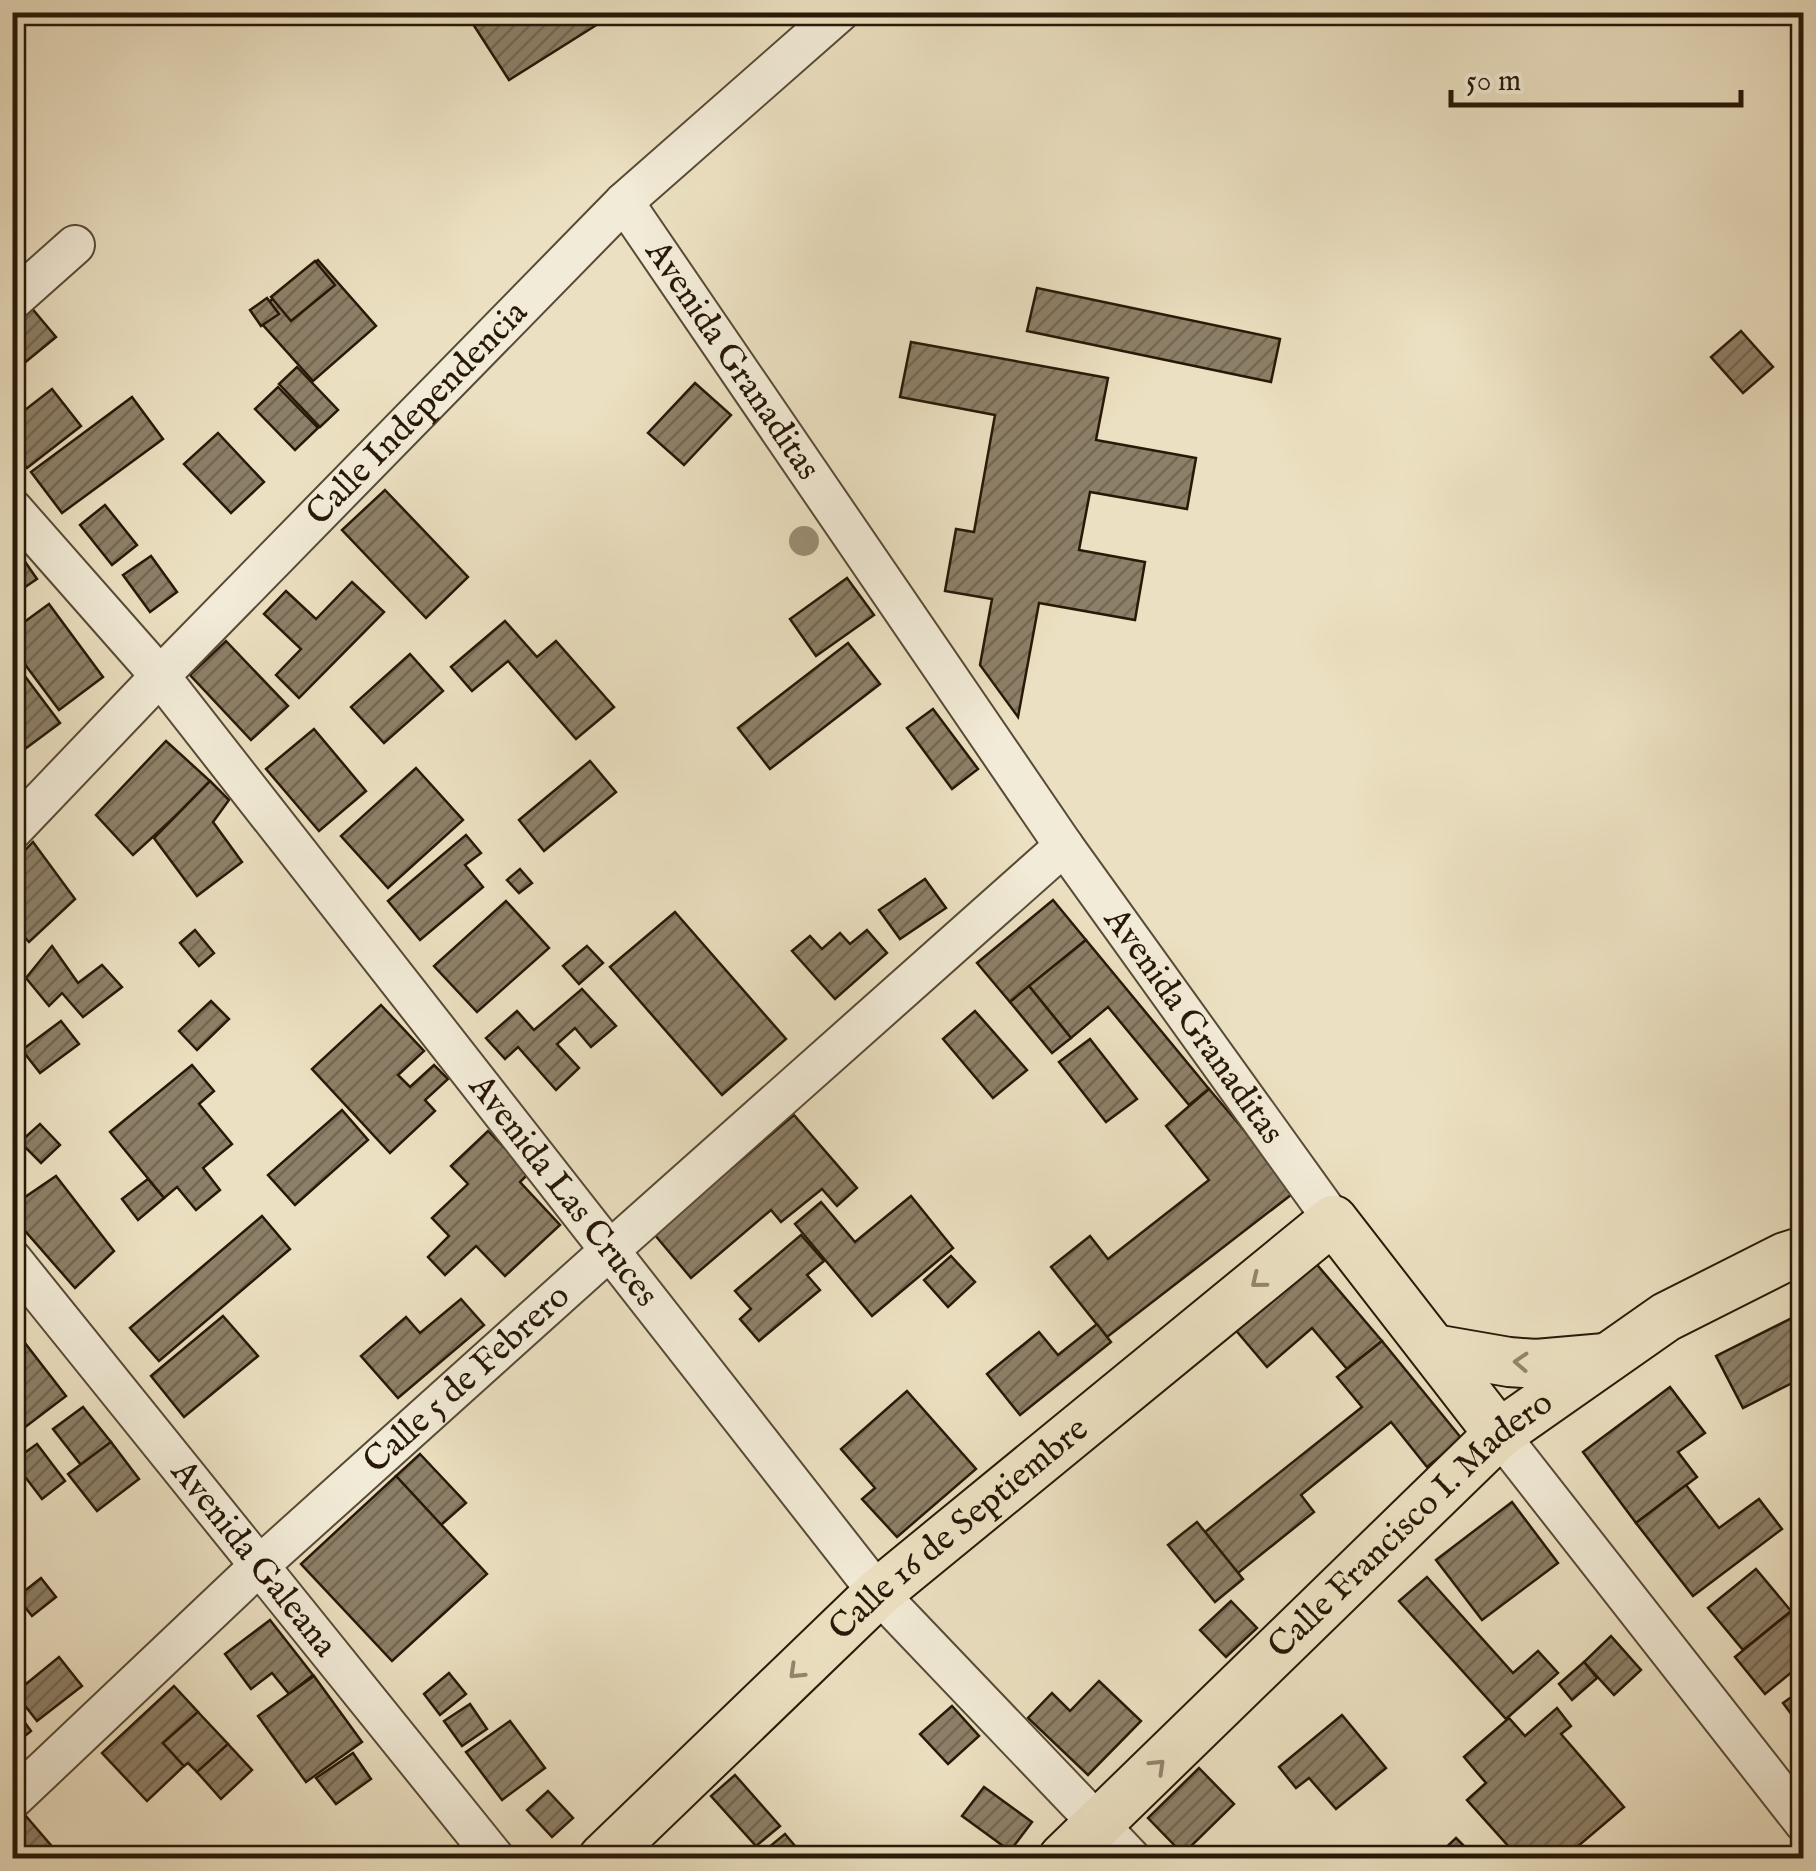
<svg xmlns="http://www.w3.org/2000/svg" width="1816" height="1871" font-family="'IM FELL English',serif">
	<style>
		.building { fill: url(#building-hatch); stroke: #271807; stroke-width: 2.5 }
		.lines { fill: none; stroke-linecap: round; stroke-linejoin: round }
		.minor-casing { stroke: #584a36; stroke-width: 42 }
		.major-casing { stroke: #271807; stroke-width: 52 }
		.minor { stroke: #f2ebd7; stroke-width: 38 }
		.major { stroke: #ebe0c1; stroke-width: 48 }
		.tree { fill: #9a8e74 }
		.oneway { stroke: #93866d }
		.labels { text-anchor: middle; dominant-baseline: central; stroke-width: 9; stroke-linejoin: round; paint-order: stroke }
		.street-label { font-size: 35px; fill: #271807; stroke: #f2ebd7 }
	</style>
	<defs>
		<pattern id="building-hatch" width="6" height="6" patternUnits="userSpaceOnUse" patternTransform="scale(2.5)"><rect width="6" height="6" fill="#8d8068"/><path d="M-1 1l2-2M0 6l6-6M5 7l2-2" fill="none" stroke="#736854"/></pattern>
	</defs>
	<rect width="100%" height="100%" fill="#ebe0c1"/>
	<filter id="stains"><feTurbulence type="fractalNoise" baseFrequency=".002" numOctaves="4"/><feColorMatrix values="0 0 0 0 .2 0 0 0 0 .09 0 0 0 0 .02 0 0 0 .5 -.17"/></filter>
	<radialGradient id="worn" r=".72"><stop offset=".6" stop-color="#630" stop-opacity="0"/><stop offset="1" stop-color="#630" stop-opacity=".3"/></radialGradient>
	<g class="building">
		<polygon points="491,12 617,12 509,80 473,24"/>
		<polygon points="318,260 376,326 313,381 254,315"/>
		<polygon points="315,261 335,285 291,321 271,297"/>
		<polygon points="1037,288 1280,339 1271,382 1027,331"/>
		<polygon points="267,298 279,314 261,326 250,310"/>
		<polygon points="30,306 56,337 12,373 12,320"/>
		<polygon points="1741,331 1773,367 1743,393 1711,357"/>
		<polygon points="911,342 1108,378 1096,440 1196,458 1187,509 1090,492 1079,550 1145,562 1135,620 1039,603 1018,717 980,665 992,599 945,591 956,529 974,532 995,415 900,397"/>
		<polygon points="297,367 338,410 320,427 279,384"/>
		<polygon points="695,383 731,415 684,465 648,433"/>
		<polygon points="278,387 318,428 295,450 255,409"/>
		<polygon points="52,389 81,426 27,468 12,450 12,420"/>
		<polygon points="132,397 163,439 62,513 31,472"/>
		<polygon points="218,433 264,482 231,513 184,464"/>
		<polygon points="385,490 468,577 426,618 342,530"/>
		<polygon points="105,505 137,545 112,565 80,525"/>
		<polygon points="12,543 37,579 12,596"/>
		<polygon points="151,556 177,592 150,612 123,575"/>
		<polygon points="847,578 874,615 816,656 790,619"/>
		<polygon points="352,582 384,612 299,698 276,675 301,649 264,614 286,591 316,619"/>
		<polygon points="49,604 103,677 59,710 12,647 12,631"/>
		<polygon points="505,621 537,657 556,641 614,707 576,739 508,661 472,691 451,667"/>
		<polygon points="226,641 288,706 251,740 190,675"/>
		<polygon points="848,643 880,684 770,769 738,728"/>
		<polygon points="410,654 443,691 384,743 351,707"/>
		<polygon points="12,659 60,723 14,757 12,755"/>
		<polygon points="933,709 978,769 952,789 907,728"/>
		<polygon points="314,729 366,791 319,831 266,769"/>
		<polygon points="166,741 210,781 180,812 133,855 96,815"/>
		<polygon points="590,761 616,792 544,851 519,820"/>
		<polygon points="416,768 463,820 388,888 341,836"/>
		<polygon points="210,781 229,800 213,822 242,862 197,896 154,838"/>
		<polygon points="466,835 481,853 465,865 483,887 420,940 388,901"/>
		<polygon points="33,842 75,899 29,942 12,923 12,864"/>
		<polygon points="520,869 532,883 519,893 507,880"/>
		<polygon points="925,879 946,908 900,939 879,910"/>
		<polygon points="1053,900 1086,940 1010,1002 977,963"/>
		<polygon points="506,901 549,948 477,1012 434,966"/>
		<polygon points="675,912 786,1039 722,1095 610,967"/>
		<polygon points="195,930 214,953 199,966 180,943"/>
		<polygon points="867,930 887,953 835,999 792,951 810,936 822,949 840,933 850,944"/>
		<polygon points="1086,940 1209,1089 1189,1105 1108,1007 1071,1038 1029,986"/>
		<polygon points="52,946 78,983 102,965 122,987 83,1017 62,993 49,1006 26,978"/>
		<polygon points="587,946 603,963 579,984 563,966"/>
		<polygon points="1029,986 1071,1038 1052,1053 1010,1002"/>
		<polygon points="582,989 616,1026 591,1047 575,1028 557,1044 579,1068 556,1090 518,1047 505,1059 486,1038 517,1011 534,1030"/>
		<polygon points="211,1001 229,1019 197,1050 179,1031"/>
		<polygon points="381,1005 424,1051 398,1075 410,1087 434,1065 448,1079 425,1100 435,1111 390,1153 312,1069"/>
		<polygon points="975,1011 1027,1070 993,1098 943,1039"/>
		<polygon points="61,1021 79,1044 40,1073 22,1050"/>
		<polygon points="1090,1039 1137,1099 1106,1122 1059,1062"/>
		<polygon points="192,1065 214,1091 199,1104 232,1144 203,1168 220,1190 196,1210 177,1187 164,1198 110,1132"/>
		<polygon points="1209,1089 1296,1191 1107,1337 1051,1267 1090,1236 1108,1259 1209,1180 1166,1126"/>
		<polygon points="342,1110 368,1140 295,1205 268,1175"/>
		<polygon points="794,1115 857,1188 837,1206 822,1189 781,1222 771,1210 691,1278 654,1234"/>
		<polygon points="40,1124 60,1145 41,1163 20,1142"/>
		<polygon points="488,1131 529,1173 520,1182 560,1225 505,1276 476,1246 445,1275 428,1257 449,1236 432,1218 468,1184 451,1166"/>
		<polygon points="56,1176 114,1251 75,1288 12,1216 12,1206"/>
		<polygon points="148,1179 164,1198 138,1220 122,1199"/>
		<polygon points="911,1196 953,1248 872,1316 795,1224 821,1202 855,1242"/>
		<polygon points="262,1216 290,1249 159,1361 130,1328"/>
		<polygon points="801,1235 824,1261 807,1275 820,1290 759,1341 740,1319 751,1309 735,1291"/>
		<polygon points="951,1256 975,1282 948,1307 924,1280"/>
		<polygon points="1313,1260 1382,1341 1347,1369 1312,1328 1267,1367 1233,1327"/>
		<polygon points="461,1299 484,1325 398,1398 361,1356 406,1317 420,1333"/>
		<polygon points="1804,1312 1804,1377 1743,1408 1716,1356"/>
		<polygon points="223,1316 258,1356 184,1417 151,1376"/>
		<polygon points="1097,1324 1111,1342 1020,1415 987,1374 1039,1332 1058,1355"/>
		<polygon points="18,1334 66,1396 16,1434 12,1429 12,1338"/>
		<polygon points="1382,1341 1462,1439 1427,1467 1391,1422 1301,1495 1314,1512 1238,1573 1205,1532 1362,1407 1337,1377"/>
		<polygon points="1670,1387 1705,1433 1678,1452 1697,1477 1636,1523 1583,1452"/>
		<polygon points="907,1391 976,1469 897,1537 862,1499 875,1488 841,1449"/>
		<polygon points="83,1407 111,1442 81,1465 53,1429"/>
		<polygon points="111,1442 139,1479 97,1511 68,1474"/>
		<polygon points="37,1444 65,1481 42,1499 13,1461"/>
		<polygon points="420,1454 466,1503 441,1525 396,1476"/>
		<polygon points="396,1476 487,1574 392,1661 301,1564"/>
		<polygon points="1686,1485 1719,1528 1759,1499 1782,1529 1693,1596 1636,1523"/>
		<polygon points="1512,1502 1558,1563 1482,1620 1436,1560"/>
		<polygon points="1197,1522 1243,1579 1215,1602 1168,1545"/>
		<polygon points="1756,1569 1791,1611 1743,1650 1708,1608"/>
		<polygon points="1427,1577 1513,1673 1538,1651 1558,1673 1506,1719 1399,1601"/>
		<polygon points="41,1578 56,1597 32,1616 17,1597"/>
		<polygon points="1231,1601 1257,1628 1226,1657 1200,1630"/>
		<polygon points="1804,1601 1804,1662 1765,1694 1735,1657"/>
		<polygon points="270,1620 313,1675 289,1694 272,1673 251,1689 225,1654"/>
		<polygon points="1611,1636 1641,1670 1614,1695 1584,1662"/>
		<polygon points="59,1657 82,1686 37,1721 15,1693"/>
		<polygon points="1584,1662 1597,1678 1572,1700 1559,1684"/>
		<polygon points="449,1673 466,1694 440,1715 424,1694"/>
		<polygon points="314,1676 362,1742 306,1782 258,1716"/>
		<polygon points="1099,1681 1141,1721 1088,1775 1028,1718 1052,1693 1070,1711"/>
		<polygon points="174,1686 198,1712 163,1743 184,1766 147,1801 102,1753"/>
		<polygon points="1804,1688 1804,1731 1783,1703"/>
		<polygon points="470,1704 487,1729 462,1746 444,1721"/>
		<polygon points="12,1705 31,1731 21,1739 12,1728"/>
		<polygon points="952,1706 979,1736 948,1764 920,1734"/>
		<polygon points="1557,1708 1571,1726 1561,1734 1624,1807 1564,1858 1519,1858 1467,1800 1486,1783 1464,1757 1509,1718 1525,1736"/>
		<polygon points="198,1712 228,1744 197,1772 188,1763 184,1766 163,1743"/>
		<polygon points="1342,1715 1386,1768 1336,1809 1309,1778 1296,1788 1279,1767"/>
		<polygon points="510,1721 545,1768 502,1800 466,1752"/>
		<polygon points="228,1744 252,1770 221,1799 197,1772"/>
		<polygon points="353,1753 371,1779 336,1804 316,1778"/>
		<polygon points="1199,1768 1234,1804 1183,1854 1148,1818"/>
		<polygon points="735,1775 780,1826 756,1846 711,1796"/>
		<polygon points="984,1787 1032,1822 1010,1851 962,1816"/>
		<polygon points="548,1791 573,1818 552,1837 527,1810"/>
		<polygon points="25,1815 62,1858 12,1858 12,1826"/>
		<polygon points="785,1834 805,1858 760,1858 758,1856"/>
		<polygon points="1456,1838 1476,1858 1435,1858"/>
	</g>
	<g class="lines">
		<g class="minor-casing">
			<g id="minor">
				<path id="s1" d="M624,202L1064,846L1333,1220"/>
				<polyline points="12,301 75,245"/>
				<path id="s2" d="M12,508L160,676L878,1593L1131,1858"/>
				<path id="s3" d="M12,831L160,676L624,202L840,12"/>
				<path id="s4" d="M12,1259L495,1858"/>
				<polyline points="1499,1434 1804,1823"/>
				<path id="s5" d="M12,1800L260,1565L610,1250L1064,846"/>
			</g>
		</g>
		<g class="major-casing">
			<g id="major">
				<polyline points="1434,1349 1509,1362 1536,1364 1605,1358"/>
				<path id="s6" d="M603,1858L878,1593L1333,1220L1499,1434"/>
				<path id="s7" d="M1063,1858L1499,1434L1666,1317L1785,1257L1804,1251"/>
			</g>
		</g>
		<use href="#minor" class="minor"/>
		<use href="#major" class="major"/>
	</g>
	<circle class="tree" cx="804" cy="541" r="15"/>
	<defs><path id="oneway-chevron" d="M-2-3.5L2.5 0L-2 3.5" fill="none" stroke-width="1.6" stroke-linecap="round" stroke-linejoin="round" transform="scale(2.5)"/></defs>
	<g class="oneway">
		<use href="#oneway-chevron" transform="translate(1258 1281) rotate(141)"/>
		<use href="#oneway-chevron" transform="translate(1521 1362) rotate(-177)"/>
		<use href="#oneway-chevron" transform="translate(796 1672) rotate(136)"/>
		<use href="#oneway-chevron" transform="translate(1158 1766) rotate(-44)"/>
	</g>
	<g class="labels">
		<g class="street-label">
			<text stroke="none"><textPath href="#s1" startOffset="192">Avenida Granaditas</textPath></text>
			<text stroke="none"><textPath href="#s3" startOffset="582">Calle Independencia</textPath></text>
			<text stroke="none"><textPath href="#s1" startOffset="1002">Avenida Granaditas</textPath></text>
			<text stroke="none"><textPath href="#s2" startOffset="878">Avenida Las Cruces</textPath></text>
			<text stroke="none"><textPath href="#s5" startOffset="620">Calle 5 de Febrero</textPath></text>
			<text stroke="none"><textPath href="#s7" startOffset="482">Calle Francisco I. Madero</textPath></text>
			<text stroke="none"><textPath href="#s6" startOffset="485">Calle 16 de Septiembre</textPath></text>
			<text stroke="none"><textPath href="#s4" startOffset="385">Avenida Galeana</textPath></text>
		</g>
	</g>
	<rect width="1816" height="1871" fill="none" stroke="#ebe0c1" stroke-width="50"/>
	<rect x="15" y="15" width="1786" height="1841" fill="none" stroke="#271807" stroke-width="5"/>
	<rect x="25" y="25" width="1766" height="1821" fill="none" stroke="#271807" stroke-width="2.5"/>
	<path d="M1451 90v15h290v-15" fill="none" stroke="#271807" stroke-width="5"/>
	<text x="1466" y="90" font-size="30" fill="#271807" stroke="#f2ebd7" stroke-width="8" paint-order="stroke">50 m</text>
	<rect width="100%" height="100%" filter="url(#stains)"/>
	<rect width="100%" height="100%" fill="url(#worn)"/>
</svg>
